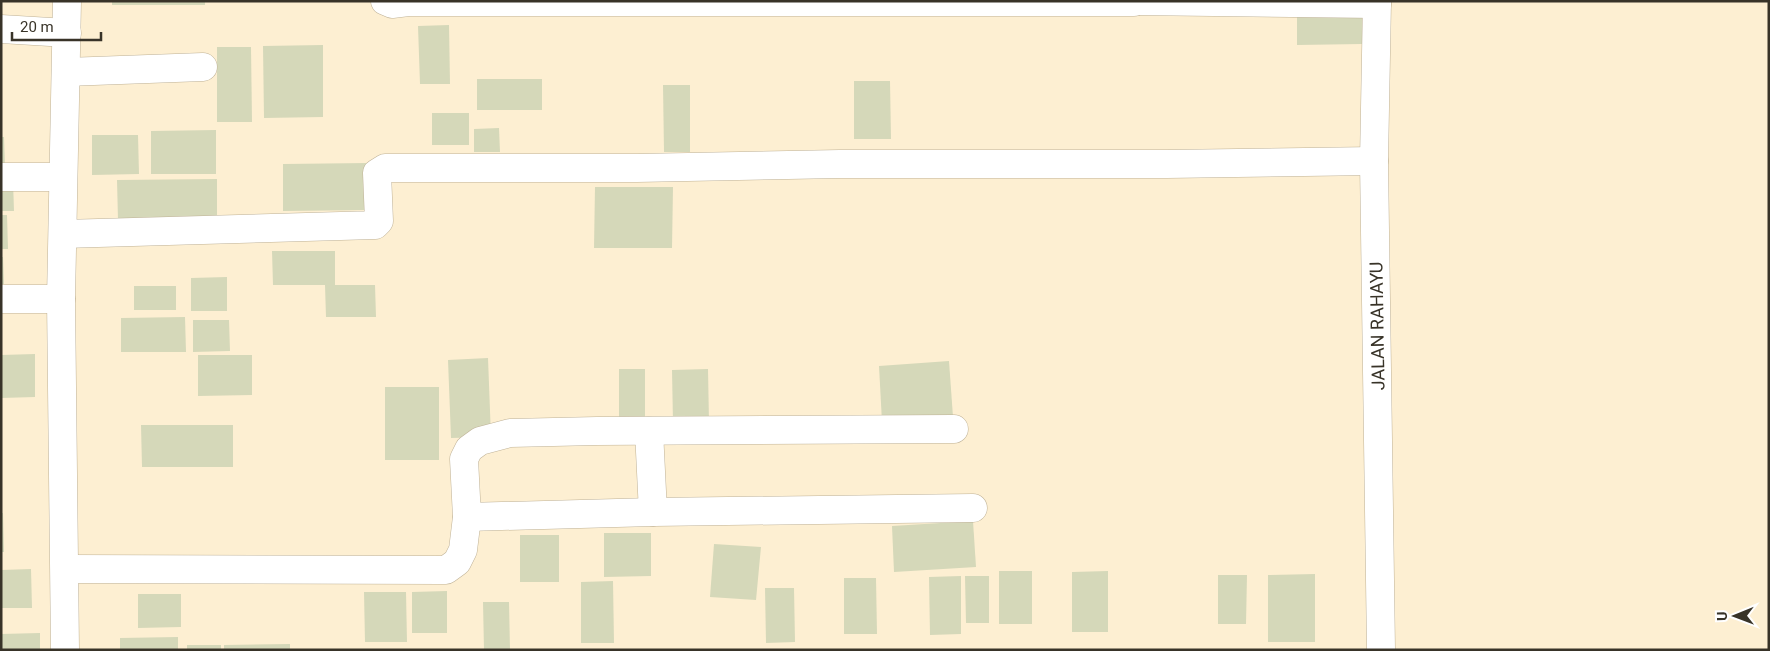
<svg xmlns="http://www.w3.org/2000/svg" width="1770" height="651" font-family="Roboto,sans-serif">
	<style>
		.building { fill: #d5d8b9 }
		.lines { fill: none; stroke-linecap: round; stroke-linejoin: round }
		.street-casing { stroke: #bfb297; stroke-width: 29 }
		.street { stroke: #fff; stroke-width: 28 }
		.labels { text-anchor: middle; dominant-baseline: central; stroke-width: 4; stroke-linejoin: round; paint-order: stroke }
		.street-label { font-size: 18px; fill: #383328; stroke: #fff }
	</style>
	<rect width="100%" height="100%" fill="#fdefd2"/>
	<g class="building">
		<rect x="112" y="1" width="93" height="4"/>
		<polygon points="1362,16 1362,44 1297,45 1297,17"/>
		<polygon points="449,25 450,84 420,84 418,26"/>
		<polygon points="323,45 323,117 264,118 263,46"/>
		<polygon points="217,47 251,47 252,122 217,122"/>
		<rect x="477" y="79" width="65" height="31"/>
		<polygon points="854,81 890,81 891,139 854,139"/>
		<polygon points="663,85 690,85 690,152 664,152"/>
		<rect x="432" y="113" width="37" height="32"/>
		<polygon points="499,128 500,152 474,152 474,129"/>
		<polygon points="216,130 216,174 151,174 151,131"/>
		<polygon points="92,135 138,135 139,174 92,175"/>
		<polygon points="1,137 4,137 5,167 1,167"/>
		<polygon points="368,163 368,210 283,211 283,164"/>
		<polygon points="217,179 217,220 118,220 117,180"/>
		<polygon points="1,181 13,181 14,211 1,211"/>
		<polygon points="595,187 673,187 672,248 594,248"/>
		<polygon points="1,215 7,215 8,249 1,249"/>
		<polygon points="272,251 335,251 335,285 375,285 376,317 326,317 325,285 273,285"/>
		<polygon points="1,257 3,257 4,284 1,284"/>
		<polygon points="227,277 227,311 191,311 191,278"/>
		<rect x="134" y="286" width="42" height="24"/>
		<polygon points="185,317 186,352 121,352 121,318"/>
		<polygon points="193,320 229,320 230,351 193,352"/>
		<polygon points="35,354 35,397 1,398 1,355"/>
		<polygon points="198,355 252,355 252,395 198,396"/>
		<polygon points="488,358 491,437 451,438 448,360"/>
		<polygon points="949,361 953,417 882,422 879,366"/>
		<rect x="619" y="369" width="26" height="51"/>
		<polygon points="708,369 709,423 673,423 672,370"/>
		<rect x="385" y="387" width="54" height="73"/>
		<polygon points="141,425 233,425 233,467 142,467"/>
		<polygon points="1,513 3,513 4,552 1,552"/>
		<polygon points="973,521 976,567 894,572 892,526"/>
		<polygon points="604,533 651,533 651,576 604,577"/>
		<rect x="520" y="535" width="39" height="47"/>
		<polygon points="714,544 761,547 756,600 710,597"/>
		<polygon points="31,569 32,608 1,608 1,570"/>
		<rect x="999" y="571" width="33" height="53"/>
		<polygon points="1108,571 1108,632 1072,632 1072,572"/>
		<polygon points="1315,574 1315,642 1268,642 1268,575"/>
		<polygon points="1218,575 1247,575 1246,624 1218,624"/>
		<polygon points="961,576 961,634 930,635 929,577"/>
		<polygon points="965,576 989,576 989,623 966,623"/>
		<polygon points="844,578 876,578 877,634 844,634"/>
		<polygon points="613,581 614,643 581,643 581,582"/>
		<polygon points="765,588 794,588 795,642 766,643"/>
		<polygon points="447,591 447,633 412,633 412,592"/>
		<polygon points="364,592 406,592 407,642 365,642"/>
		<polygon points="138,594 181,594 181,627 138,628"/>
		<polygon points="483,602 509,602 510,650 484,650"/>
		<polygon points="40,633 40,650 1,650 1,634"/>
		<polygon points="178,637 178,650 120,650 120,638"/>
		<polygon points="290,644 290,650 224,650 224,645"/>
		<rect x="187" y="645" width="34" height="5"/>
	</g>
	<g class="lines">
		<g class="street-casing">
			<g id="street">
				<polyline points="385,1 392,4 408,2 1134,2"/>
				<polyline points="1134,1 1377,4"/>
				<polyline points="1377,1 1374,161 1381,650"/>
				<polyline points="1,29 67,33"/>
				<polyline points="66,72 203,67"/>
				<polyline points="1,177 63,177"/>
				<polyline points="63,234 375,225 379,221 377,173 385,168 637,168 840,164 1167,164 1374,161"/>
				<polyline points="1,299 61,299"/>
				<polyline points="649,431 653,512"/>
				<polyline points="467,517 653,512 973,508"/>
				<polyline points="65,569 446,570 457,562 463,550 467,517 464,459 469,449 480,441 510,433 597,431 954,429"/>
				<polyline points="65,650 61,299 67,1"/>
			</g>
		</g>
		<use href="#street" class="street"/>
	</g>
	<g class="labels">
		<g class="street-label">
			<text transform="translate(1377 326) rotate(-91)">JALAN RAHAYU</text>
		</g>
	</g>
	<rect width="1770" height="651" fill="none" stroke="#383328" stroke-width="5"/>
	<g transform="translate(1735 616) rotate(269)" stroke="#ffffff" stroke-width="4" paint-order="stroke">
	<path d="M0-4L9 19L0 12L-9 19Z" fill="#383328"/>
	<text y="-8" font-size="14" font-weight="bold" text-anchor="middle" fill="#383328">U</text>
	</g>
	<path d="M12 32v8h89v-8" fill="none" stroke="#383328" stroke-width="2.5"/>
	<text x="20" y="32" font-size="15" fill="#383328" stroke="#ffffff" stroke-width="4" paint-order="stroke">20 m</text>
</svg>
